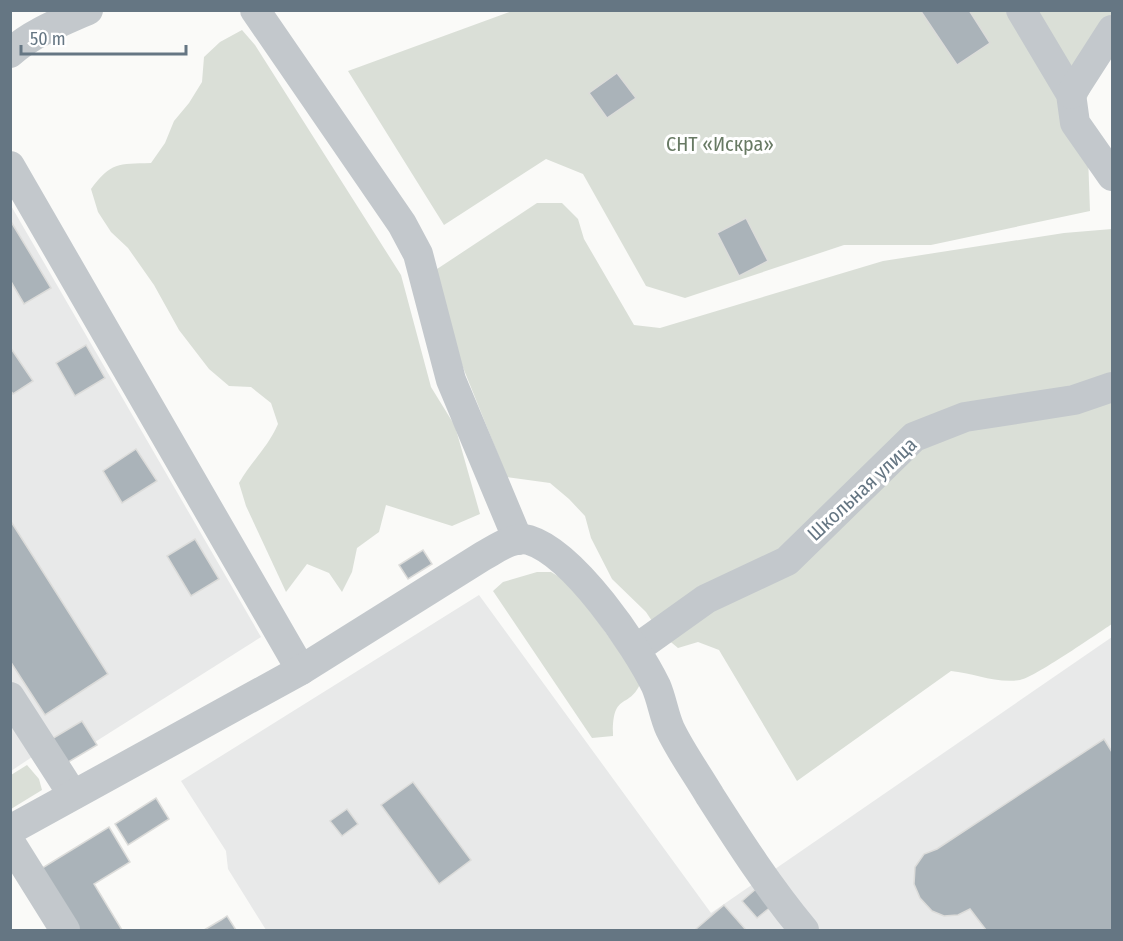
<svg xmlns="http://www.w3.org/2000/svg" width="1123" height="941" font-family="'Fira Sans Condensed',sans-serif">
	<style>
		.built { fill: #e8e9e9 }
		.green { fill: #dadfd7 }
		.building { fill: #aab3b9; stroke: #dcdcda; stroke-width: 1.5 }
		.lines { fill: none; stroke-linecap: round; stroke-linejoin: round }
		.minor { stroke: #c3c8cc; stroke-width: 30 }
		.labels { text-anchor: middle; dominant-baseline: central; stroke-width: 6; stroke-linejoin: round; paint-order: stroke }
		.park-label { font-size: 20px; fill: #687a64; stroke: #fff }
		.street-label { font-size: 20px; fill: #657683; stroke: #fff }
	</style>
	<rect width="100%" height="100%" fill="#fafaf8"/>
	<g class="built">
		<polygon points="10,204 261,637 95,742 97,745 65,764 35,755 11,771"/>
		<polygon points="479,595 711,913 1112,637 1112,930 266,930 228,869 226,851 181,781"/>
	</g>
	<g class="green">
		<polygon points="512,11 1112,11 1112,42 1086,100 1090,211 931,245 844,245 685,298 646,286 583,174 546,159 444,225 348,71"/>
		<path d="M242,30L255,45L401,275L431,387L455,426L480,514L452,526L386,505L379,532L357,548L352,572L342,592L329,573L307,564L286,592L246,506L239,483C251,462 268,447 278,424L271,403L251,387L229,386L209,369L179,330L154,285L128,248L111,232L98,212L91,189C111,162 118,164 151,163L165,143L174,121L189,103L202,82L204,57L220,42Z"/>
		<path d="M537,203H562L578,219L584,239L634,325L660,328L883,261L1064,233L1112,229V624C1095,635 1035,677 1020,680C997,684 973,673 951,671L797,781L719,650L698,642L678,648L660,633L646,612L612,579L591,538L585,516L569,499L550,483L507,477L462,365L434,271Z"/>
		<path d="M537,572H551L571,584L641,682C629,711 612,690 613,736L592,738L493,591L503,582Z"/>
		<polygon points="27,765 39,779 42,790 11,809 11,775"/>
	</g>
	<g class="building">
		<polygon points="920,10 969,10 990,43 957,65"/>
		<polygon points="617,73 636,98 607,118 589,93"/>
		<polygon points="746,218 768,261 739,276 717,233"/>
		<polygon points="10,220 51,288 24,304 10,280"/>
		<polygon points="86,345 105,378 75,396 56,363"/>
		<polygon points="10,347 33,381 13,394 10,390"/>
		<polygon points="136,449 157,481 122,503 103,471"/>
		<polygon points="10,520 108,674 45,715 10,661"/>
		<polygon points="195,539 219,579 191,596 167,556"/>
		<polygon points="423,550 432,564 408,579 399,565"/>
		<polygon points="82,721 97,745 65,764 50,740"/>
		<polygon points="1104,739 1112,752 1112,930 986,930 970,909 958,915 944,916 932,911 920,898 914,884 915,867 924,854 937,849"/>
		<polygon points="413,782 471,860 439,884 381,805"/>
		<polygon points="156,798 169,819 128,845 115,824"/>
		<polygon points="347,809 358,824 342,836 330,821"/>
		<polygon points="109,827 130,862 94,884 122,930 76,930 39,870"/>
		<polygon points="757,888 772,906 757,918 742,901"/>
		<polygon points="724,905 746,930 697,930 696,929"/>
		<polygon points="227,916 236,930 204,930 221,920"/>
	</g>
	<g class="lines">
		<g class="minor">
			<polyline points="255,10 402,224 418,254 451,380 518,540"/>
			<polyline points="1021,10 1071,94 1075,123 1112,176"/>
			<path d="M10,53C32,33 61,22 88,10"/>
			<polyline points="1071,94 1112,30"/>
			<polyline points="10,166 301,670"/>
			<polyline points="636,649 706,599 787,561 914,437 965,417 1074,400 1112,387"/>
			<polyline points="10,697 73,795"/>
			<path d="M10,830L301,670L483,556C496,549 513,536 529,540C574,554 636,645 656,686C662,700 664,716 670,729C681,752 697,774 710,796C740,843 769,888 804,930"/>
			<polyline points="10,842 65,930"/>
		</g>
	</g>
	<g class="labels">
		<g class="park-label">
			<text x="720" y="144">СНТ «Искра»</text>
		</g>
		<g class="street-label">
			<text transform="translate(862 489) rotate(-43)">Школьная улица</text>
		</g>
	</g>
	<rect width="1123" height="941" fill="none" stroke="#657683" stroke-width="24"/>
	<path d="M21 45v9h165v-9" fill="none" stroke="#657683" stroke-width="3"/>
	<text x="30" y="45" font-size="18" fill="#657683" stroke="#ffffff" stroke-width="4.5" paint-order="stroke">50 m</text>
</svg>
